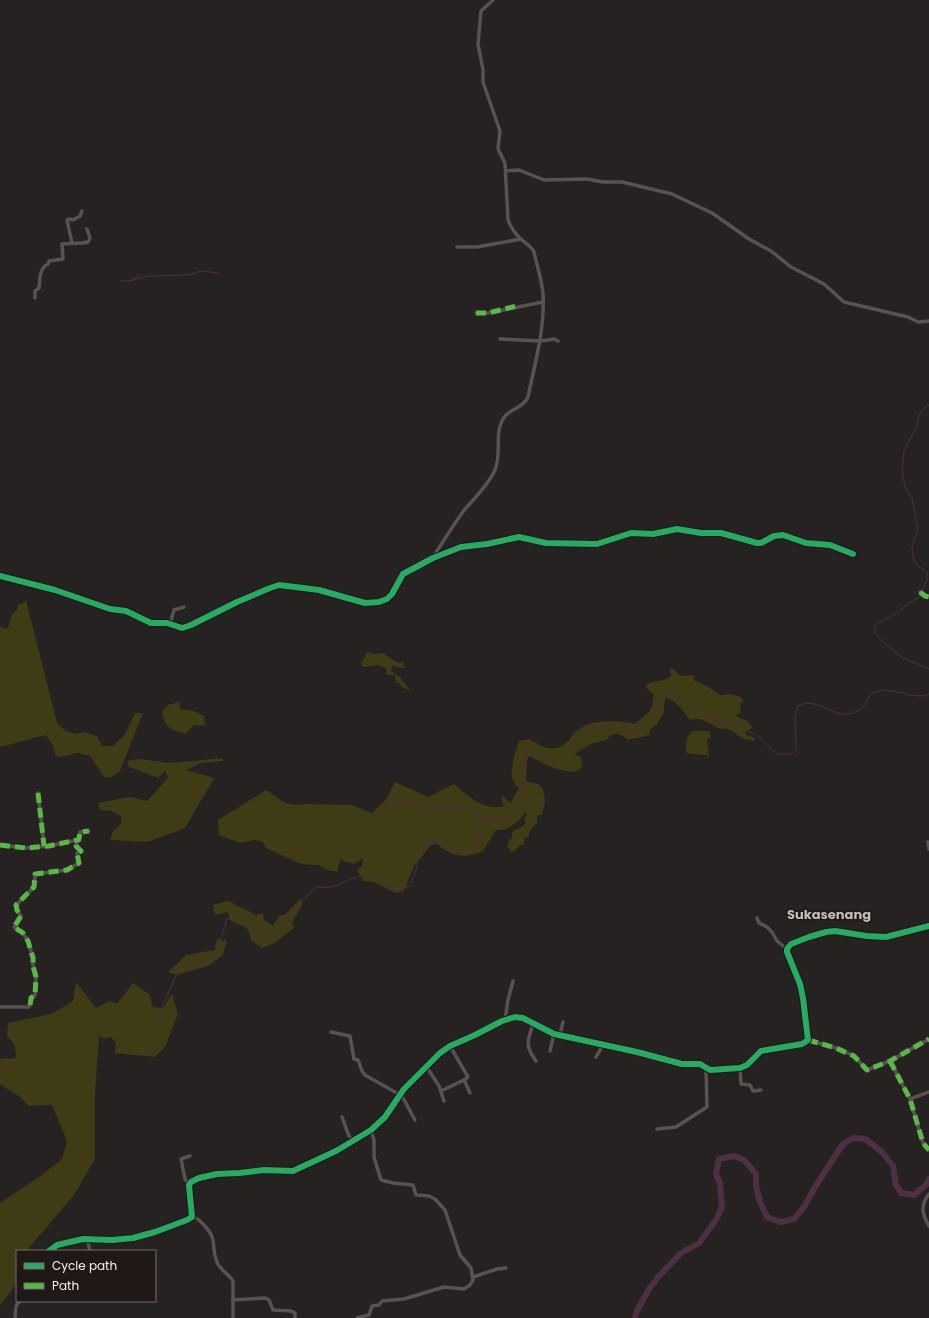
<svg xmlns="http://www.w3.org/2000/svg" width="929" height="1318" font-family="Poppins,sans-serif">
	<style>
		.green { fill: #3e3b15 }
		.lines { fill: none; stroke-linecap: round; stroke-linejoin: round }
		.stream { stroke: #4f2f44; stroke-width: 1 }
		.river { stroke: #4f2f44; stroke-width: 6 }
		.street { stroke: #585252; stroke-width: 3.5 }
		.quiet { stroke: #58b947; stroke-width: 5; stroke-dasharray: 10 5; stroke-linecap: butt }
		.cycleway-casing { stroke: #1f1816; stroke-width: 8 }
		.cycleway { stroke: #26ab63; stroke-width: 6 }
		.labels { text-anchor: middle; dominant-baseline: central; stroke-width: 3; stroke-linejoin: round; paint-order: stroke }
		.quarter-label { font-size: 13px; font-weight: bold; fill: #c6bdb9; stroke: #1f1816 }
	</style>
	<rect width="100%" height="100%" fill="#262221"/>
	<g class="green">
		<path d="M26,600L57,723L66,731L76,734L85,732L97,736L102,746H113L124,736L135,713H143L120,771L111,777L105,778L90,756C86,755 81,753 77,753C68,754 63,760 55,755L54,747L46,735L0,747V626L3,628H8L12,614L17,610L18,604H22Z"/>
		<path d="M368,652L375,654L385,653V655C392,657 395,665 403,662L405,668H402L392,665L391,669L392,672L399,676L411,691L400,686V683L398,684L396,682L395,675H388L386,673L387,669C385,667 381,667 378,665L364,667L362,666L361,662L366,656L365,653Z"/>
		<path d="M672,668L681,676L688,675L695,676L694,680L712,689L720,695L731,694L741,697L743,701L740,705L741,712L736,715L737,717C743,719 750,721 752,728L745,732L747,735L755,738L754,741C739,739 741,736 730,730C727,728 722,729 718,728C709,724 701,716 691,720C687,718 687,716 684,712C679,706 674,700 666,697L664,705V712L657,724L650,730V735L628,740C622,734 617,733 609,736L607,740L593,743L577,752L575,755L581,757C589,787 540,763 530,756L527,759L526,781L538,784L543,789L545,802L542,814L537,816V823L529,832V836L524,839V844L519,846L515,851L510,852V849L507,847L509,840L512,838V832C518,828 523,828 526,821L524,819L527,814L525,813C517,823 509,830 496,830L483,851L476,854L465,856L452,854L445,850L437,844L431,845L414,866L404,891L396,893L374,882L363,881L357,870L362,866L363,858L354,864L340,860L337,872L326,870L318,865L301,864L266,848L262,841L254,840L240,843L219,835L218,820L266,790L285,803L297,805L309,804L352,805L372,813L387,798L395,782L428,797L454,784C467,795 485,812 504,806L501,799L503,796L510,803L519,789C517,786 514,783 513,780C509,772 516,749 519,741L529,739C542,747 556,754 568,741C570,739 571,736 573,734C577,730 584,726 589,724C604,719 621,721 635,724C640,719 649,714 652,707C653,703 652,699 654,694L647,689L646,685C654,680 663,682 671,676L670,669Z"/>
		<path d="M179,702L180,709L194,711L204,716L205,725H194L185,734C170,729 165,728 162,712L168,705Z"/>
		<path d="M695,731H709L711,737L707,739L709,756C701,753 693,756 686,752C687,743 685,733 695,731Z"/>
		<polygon points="223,758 223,761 201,763 186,770 214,778 185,828 148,842 110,840 114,830 121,824 121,816 112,811 100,810 98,803 129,797 147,801 168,778 165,771 158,778 127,766 129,760 140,759 169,763"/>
		<polygon points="301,898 302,906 292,922 294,928 273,944 262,948 251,940 248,929 230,920 228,912 215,915 213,905 228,901 256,915 263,913 264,920 273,926 279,916 285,915"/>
		<polygon points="219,938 222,942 226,938 226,943 223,955 208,966 176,975 168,972 186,955 215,950 216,941"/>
		<polygon points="76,982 96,1008 109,1001 117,1004 133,983 149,994 153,1007 163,1008 172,994 178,1014 165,1047 155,1057 115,1053 116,1043 111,1037 103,1039 99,1035 95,1093 95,1159 74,1195 29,1248 28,1251 17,1251 17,1283 0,1306 0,1203 42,1175 62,1159 67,1141 52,1105 29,1106 19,1096 0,1084 0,1059 16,1058 15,1045 7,1036 8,1023 51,1014 73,1001"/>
	</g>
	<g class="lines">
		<g class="stream">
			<polyline points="135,278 141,274"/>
			<polyline points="120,281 129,281 148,276 188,275 201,271 219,273"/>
			<polyline points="922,591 927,580 927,572 916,564 913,557 912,547 918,528 912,498 907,490 904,482 902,471 904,451 916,428 919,415 925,407 929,405"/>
			<polyline points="920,594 918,598 906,605 900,611 875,625 875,632 882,641 903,658 929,669"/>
			<polyline points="382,812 398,803 413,800 430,807 452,804 462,806 473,812 485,820"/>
			<path d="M153,1028L178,971L210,960L219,954L222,935L227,919L235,915L251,924L264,936L277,934L307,896L316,887C321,887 327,888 332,887C343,884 355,875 367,875C384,876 384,896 410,886L416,870L418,857L424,845L428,842H441L455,851L470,852C473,849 476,846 478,842C480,836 477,827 482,823C494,814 510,827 518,805C520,801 522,794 522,790C523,778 519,761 527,751L536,752L554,760L566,755L584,734L596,726L611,724L629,729L638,728L645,725L657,711V703L660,696L665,693H671L677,696L703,714L755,734L777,754H791L796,749L795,717L798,706C813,698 827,711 842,714C848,715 860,712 864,706C869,699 867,694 878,691C895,687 913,701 929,694"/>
		</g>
		<polyline class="river" points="635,1318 637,1311 649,1289 659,1276 681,1253 699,1243 716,1220 722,1207 720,1183 716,1174 719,1159 734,1156 744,1160 756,1174 756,1186 760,1202 767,1217 780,1222 794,1219 804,1207 815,1187 843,1144 853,1138 865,1139 882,1152 893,1166 896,1185 901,1193 914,1195 928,1183 929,1179"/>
		<g class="street">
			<polyline points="506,171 519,170 544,180 587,179 603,182 622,182 672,194 712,213 749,239 771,251 791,267 824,284 844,302 908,317 918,322 929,321"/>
			<polyline points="72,243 67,220 69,219 73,220 80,216 82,211"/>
			<polyline points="457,247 477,247 521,239"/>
			<path d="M35,298V291L39,288C40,280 39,268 48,264L49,261L63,259L62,244C71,243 80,244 88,242L90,238L87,229"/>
			<polyline points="476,313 488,313 543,302"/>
			<polyline points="500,339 541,341 554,339 558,341"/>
			<path d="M433,557C443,542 452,527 462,513C473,499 488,486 495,470C502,454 494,434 503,419C509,408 523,409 528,397C535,363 545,329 543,294C542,280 537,266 534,252C532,247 527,244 523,241C516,235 511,228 508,220L505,163L498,149L500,131L483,82V70L478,44L481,11L493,0"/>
			<polyline points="0,576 55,590 110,609 126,611 151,623 167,623 182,628 191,625 237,602 270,588 279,585 319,590 365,603 379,602 387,599 392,594 403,574 433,558 461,547 487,544 519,537 546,543 597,544 631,533 653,534 677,529 701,533 721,533 757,543 761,543 774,536 783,535 806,543 830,545 853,554"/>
			<polyline points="920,592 925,596 929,597"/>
			<polyline points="170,624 174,610 184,607"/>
			<polyline points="38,793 44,846"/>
			<polyline points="928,842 929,849"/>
			<polyline points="0,845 26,848 49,846 77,840 79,839 80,832 89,831"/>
			<polyline points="757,918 759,923 767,927 772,932 777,941 787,949"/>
			<polyline points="0,1007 29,1007 31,1003 31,998 35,995 36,977 33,966 33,958 28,941 23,933 14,927 21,916 16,909 17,904 34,887 35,874 67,870 79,863 77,853 81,851 76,846 79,839"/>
			<polyline points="505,1020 508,1000 513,981"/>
			<path d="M533,1023C528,1042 524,1044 536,1061"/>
			<polyline points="331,1032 350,1036 354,1059 358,1060 362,1071 365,1075 402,1096 415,1120"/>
			<polyline points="560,1035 563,1022"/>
			<polyline points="808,1040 836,1048 854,1056 867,1070 890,1061 929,1039"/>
			<polyline points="550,1051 554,1034"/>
			<polyline points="596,1057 603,1045"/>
			<polyline points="890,1061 910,1099 923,1143 929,1150"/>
			<polyline points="426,1066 439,1086 444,1101"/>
			<polyline points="740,1068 741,1084 750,1085 753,1091 761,1090"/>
			<polyline points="464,1080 470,1093"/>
			<polyline points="441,1091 464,1080 468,1077 450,1046"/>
			<polyline points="910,1099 929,1092"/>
			<polyline points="342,1117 349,1136 355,1141"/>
			<polyline points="657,1129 676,1127 707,1107 706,1068"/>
			<polyline points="189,1185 185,1179 181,1159 190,1156"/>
			<path d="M929,1194C920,1205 922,1214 929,1226"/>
			<path d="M192,1217C197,1217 200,1221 204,1225C219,1241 210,1246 217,1262C220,1270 229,1274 233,1281V1318"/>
			<polyline points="87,1238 90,1251"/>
			<polyline points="49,1251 57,1245 83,1239 112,1240 133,1238 155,1232 187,1220 192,1217 189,1185 191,1182 199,1178 217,1174 239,1173 264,1170 293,1171 336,1151 371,1130 385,1117 404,1089 440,1053 450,1046 475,1035 502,1021 515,1017 523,1018 554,1034 637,1052 682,1064 700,1064 710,1070 740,1068 747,1065 761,1051 802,1044 808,1040 803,998 800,984 787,952 787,949 791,944 809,937 826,932 835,931 867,936 886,937 929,926"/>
			<polyline points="473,1277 497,1269 506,1268"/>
			<polyline points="233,1300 265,1298 269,1300 273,1310 291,1311 295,1313 295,1318"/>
			<polyline points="15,1318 16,1306 20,1301"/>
			<polyline points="357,1318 369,1315 372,1306 379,1305 382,1301 404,1299 444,1287 464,1289 470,1285 473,1280 471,1268 460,1255 445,1210 435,1199 429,1196 416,1195 413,1185 393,1183 381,1180 374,1157 374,1140 371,1130"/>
		</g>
		<g class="quiet">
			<polyline points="476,313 488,313 517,306"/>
			<polyline points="920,592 925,596 929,597"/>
			<polyline points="38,793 44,846"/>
			<polyline points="0,845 26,848 49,846 77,840 79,839 80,832 89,831"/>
			<polyline points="30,1005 31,998 35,995 36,977 33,966 33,958 28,941 23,933 14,927 21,916 17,910 16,905 34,887 35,874 67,870 79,863 77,853 81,851 76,846 79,839"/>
			<polyline points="808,1040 836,1048 854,1056 867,1070 890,1061 929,1039"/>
			<polyline points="890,1061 910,1099 923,1143 929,1150"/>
		</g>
		<g class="cycleway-casing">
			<g id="cycleway">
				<polyline points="0,576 55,590 110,609 126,611 151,623 167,623 182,628 191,625 237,602 270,588 279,585 319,590 365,603 379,602 387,599 392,594 403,574 433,558 461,547 487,544 519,537 546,543 597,544 631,533 653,534 677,529 701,533 721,533 757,543 761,543 774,536 783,535 806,543 830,545 853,554"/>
				<polyline points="49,1251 57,1245 83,1239 112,1240 133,1238 155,1232 187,1220 192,1217 189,1185 191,1182 199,1178 217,1174 239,1173 264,1170 293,1171 336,1151 371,1130 385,1117 404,1089 440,1053 450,1046 475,1035 502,1021 515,1017 523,1018 554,1034 637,1052 682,1064 700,1064 710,1070 740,1068 747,1065 761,1051 802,1044 808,1040 803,998 800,984 787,952 787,949 791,944 809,937 826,932 835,931 867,936 886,937 929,926"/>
			</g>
		</g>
		<use href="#cycleway" class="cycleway"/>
	</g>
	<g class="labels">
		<g class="quarter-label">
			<text x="829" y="914">Sukasenang</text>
		</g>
	</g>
	<rect x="16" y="1250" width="140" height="52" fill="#1f1816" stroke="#746e6c"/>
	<rect x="24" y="1263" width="20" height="6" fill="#26ab63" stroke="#746e6c"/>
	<text x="52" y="1270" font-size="12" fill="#f4efed">Cycle path</text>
	<rect x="24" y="1283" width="20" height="6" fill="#58b947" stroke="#746e6c"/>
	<text x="52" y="1290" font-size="12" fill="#f4efed">Path</text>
</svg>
